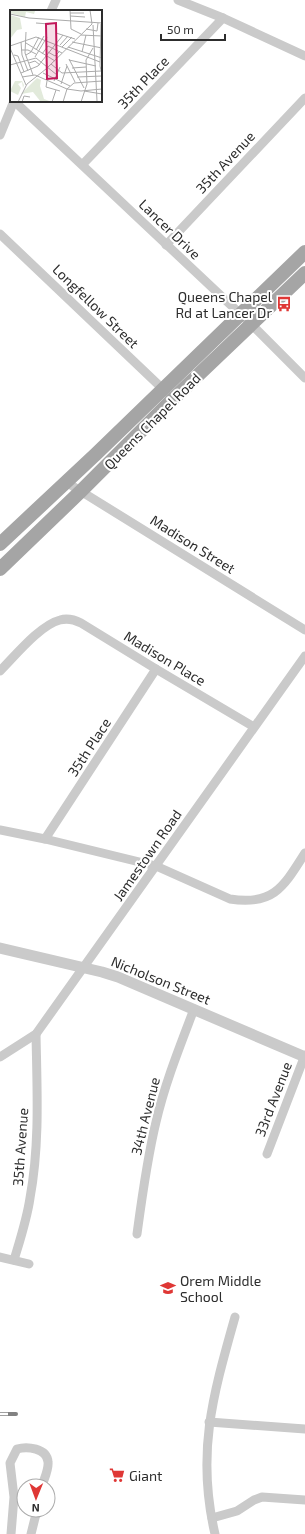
<svg xmlns="http://www.w3.org/2000/svg" width="305" height="1534" font-family="'Exo 2',sans-serif">
	<style>
		.lines { fill: none; stroke-linecap: round; stroke-linejoin: round }
		.minor { stroke: #cacaca; stroke-width: 9 }
		.tertiary { stroke: #cacaca; stroke-width: 11 }
		.primary { stroke: #a5a5a5; stroke-width: 14 }
		.rail-casing { stroke: #828282; stroke-width: 4 }
		.rail { stroke: #fff; stroke-width: 2.5; stroke-dasharray: 8; stroke-linecap: butt }
		.labels { text-anchor: middle; dominant-baseline: central; stroke-width: 4; stroke-linejoin: round; paint-order: stroke }
		.street-label { font-size: 14px; fill: #2d2d2d; stroke: #fff }
		.poi-label { font-size: 14px; fill: #2d2d2d; stroke: #fff; text-anchor: start }
		.inset-road { fill: none; stroke: #ababab; stroke-width: 1 }
		.view { fill: #c2185b; fill-opacity: 0.15; stroke: #c2185b; stroke-width: 2 }
		.inset-edge { fill: none; stroke: #2d2d2d; stroke-width: 2 }
	</style>
	<rect width="100%" height="100%" fill="#fff"/>
	<g class="lines">
		<g class="minor">
			<polyline points="178,0 223,18 305,56"/>
			<polyline points="51,11 56,0"/>
			<polyline points="14,101 252,325 305,378"/>
			<polyline points="0,135 14,101"/>
			<polyline points="83,164 223,18"/>
			<polyline points="0,234 166,392"/>
			<polyline points="166,245 305,98"/>
			<polyline points="66,482 305,630"/>
			<path d="M0,671C15,656 40,625 60,620C67,618 75,620 81,623L156,669L254,727"/>
			<path d="M0,830L45,839L156,866L230,899C274,906 284,886 305,853"/>
			<polyline points="45,839 156,669"/>
			<polyline points="0,1057 36,1034 305,656"/>
			<polyline points="267,1154 305,1055"/>
			<path d="M137,1234C142,1197 147,1159 156,1122C165,1083 180,1046 194,1009"/>
			<polyline points="0,1257 29,1264"/>
			<path d="M14,1260C20,1240 27,1219 30,1198C40,1144 37,1089 36,1034"/>
			<polyline points="209,1422 305,1429"/>
			<polyline points="212,1518 237,1511 254,1500 262,1497 305,1500"/>
			<path d="M11,1534L14,1497L10,1463L17,1449C27,1446 47,1448 48,1462C49,1469 44,1479 42,1486"/>
			<polyline points="31,1534 37,1510"/>
			<path d="M215,1534C196,1453 213,1395 235,1317"/>
		</g>
		<polyline class="tertiary" points="0,948 102,972 118,977 305,1057"/>
		<g class="primary">
			<polyline points="0,544 96,454 305,252"/>
			<polyline points="0,569 81,491 173,399 305,273"/>
		</g>
		<g class="rail-casing">
			<polyline id="rail" points="0,1414 16,1414"/>
		</g>
		<use href="#rail" class="rail"/>
	</g>
	<defs>
		<g id="bus-bare" transform="scale(1.2)"><path d="M-5-6H5V4H4V6H2V4H-2V6H-4V4H-5ZM-3.5-4V0h7V-4ZM-3.5 1.2v1.5H-2V1.2ZM2 1.2v1.5H3.5V1.2Z" fill="#df3735" stroke="#fff" stroke-width="2.5" paint-order="stroke"/></g>
		<g id="school-bare" transform="scale(1.2)"><path d="M0-5L7-2L0 1L-7-2ZM-4 1L0 2.5L4 1V4Q0 6-4 4Z" fill="#df3735" stroke="#fff" stroke-width="2.5" paint-order="stroke"/></g>
		<g id="supermarket-bare" transform="scale(1.2)"><path d="M-6-5.5h2.5l.6 2H6L4.5 2H-2.5L-4.4-4H-6ZM-1.5 3.2a1.3 1.3 0 1 0 .1 0ZM3 3.2a1.3 1.3 0 1 0 .1 0Z" fill="#df3735" stroke="#fff" stroke-width="2.5" paint-order="stroke"/></g>
	</defs>
	<g fill-rule="evenodd">
		<use href="#bus-bare" x="284" y="304"/>
		<use href="#school-bare" x="168" y="1288"/>
		<use href="#supermarket-bare" x="117" y="1475"/>
	</g>
	<g class="labels">
		<g class="street-label">
			<text transform="translate(143 82) rotate(-46)">35th Place</text>
			<text transform="translate(225 162) rotate(-47)">35th Avenue</text>
			<text transform="translate(170 229) rotate(44)">Lancer Drive</text>
			<text transform="translate(96 306) rotate(44)">Longfellow Street</text>
			<text transform="translate(152 421) rotate(-45)">Queens Chapel Road</text>
			<text transform="translate(193 544) rotate(32)">Madison Street</text>
			<text transform="translate(165 658) rotate(31)">Madison Place</text>
			<text transform="translate(89 747) rotate(-57)">35th Place</text>
			<text transform="translate(147 855) rotate(-55)">Jamestown Road</text>
			<text transform="translate(161 980) rotate(22)">Nicholson Street</text>
			<text transform="translate(273 1099) rotate(-69)">33rd Avenue</text>
			<text transform="translate(145 1116) rotate(-76)">34th Avenue</text>
			<text transform="translate(20 1147) rotate(-86)">35th Avenue</text>
		</g>
		<g class="poi-label">
			<text x="272" y="296" text-anchor="end">Queens Chapel<tspan x="272" dy="16">Rd at Lancer Dr</tspan></text>
			<text x="180" y="1280">Orem Middle<tspan x="180" dy="16">School</tspan></text>
			<text x="129" y="1475">Giant</text>
		</g>
	</g>
	<g transform="translate(10 10)">
		<rect width="92" height="92" fill="#fff"/>
		<path d="M0,0H25V1L24,4L16,2L15,7L0,3ZM0,5L10,8L12,19L7,20L0,29ZM27,68L31,70L30,76L34,89L42,92H31L23,82L11,84ZM5,71H12L14,75L13,78L12,72L8,74L11,78L8,85L0,81Z" fill="#e2eadb"/>
		<path class="inset-road" d="M60,0L61,19L71,24M60,3H74M0,4L19,8L92,13M60,6L75,7M26,13L39,14M91,14L90,56L92,64M83,15L87,91M76,19L87,21L88,13M16,22L15,43L23,65M46,23L65,29M71,25L92,26M11,32L12,45L18,61M62,32L92,38M16,33L45,51M50,35L58,26M0,36L26,27L90,52M52,37L62,27M58,37L92,48M0,38L16,75M11,40H18L26,44M26,40L34,26M38,42L45,46L50,41M72,42L76,25M32,44L38,36L52,43M4,45L8,46L14,62M16,45L21,42L29,27M25,47L37,27M59,49L74,78M59,50L86,56M19,53L25,51L30,55M41,54L52,63L91,61M56,54L65,72M0,55L26,48L47,65M62,58L76,57M11,63L28,56L53,25M33,63L60,76M12,67L25,65L57,79L53,92M67,67L92,66M37,71L36,77L50,81M44,71L50,57M92,71L64,73L57,79L71,81L92,79M51,74L57,56M74,81L92,84M8,92L17,74L36,59L82,14L80,0M12,92L14,86L20,87M42,92L46,80M71,92L77,74L76,50L83,38"/>
		<path class="view" d="M46,13L47,68L37,69L36,14Z"/>
		<rect width="92" height="92" class="inset-edge"/>
	</g>
	<g transform="translate(36 1498) rotate(181)"><circle r="19" fill="#ffffff" stroke="#ababab"/>
	<path d="M0-3L7 15L0 10L-7 15Z" fill="#df3735"/>
	<text y="-6" font-size="11" font-weight="bold" text-anchor="middle" fill="#2d2d2d">N</text>
	</g>
	<path d="M161 34v6h64v-6" fill="none" stroke="#2d2d2d" stroke-width="2"/>
	<text x="167" y="34" font-size="12" fill="#2d2d2d" stroke="#ffffff" stroke-width="3" paint-order="stroke">50 m</text>
</svg>
